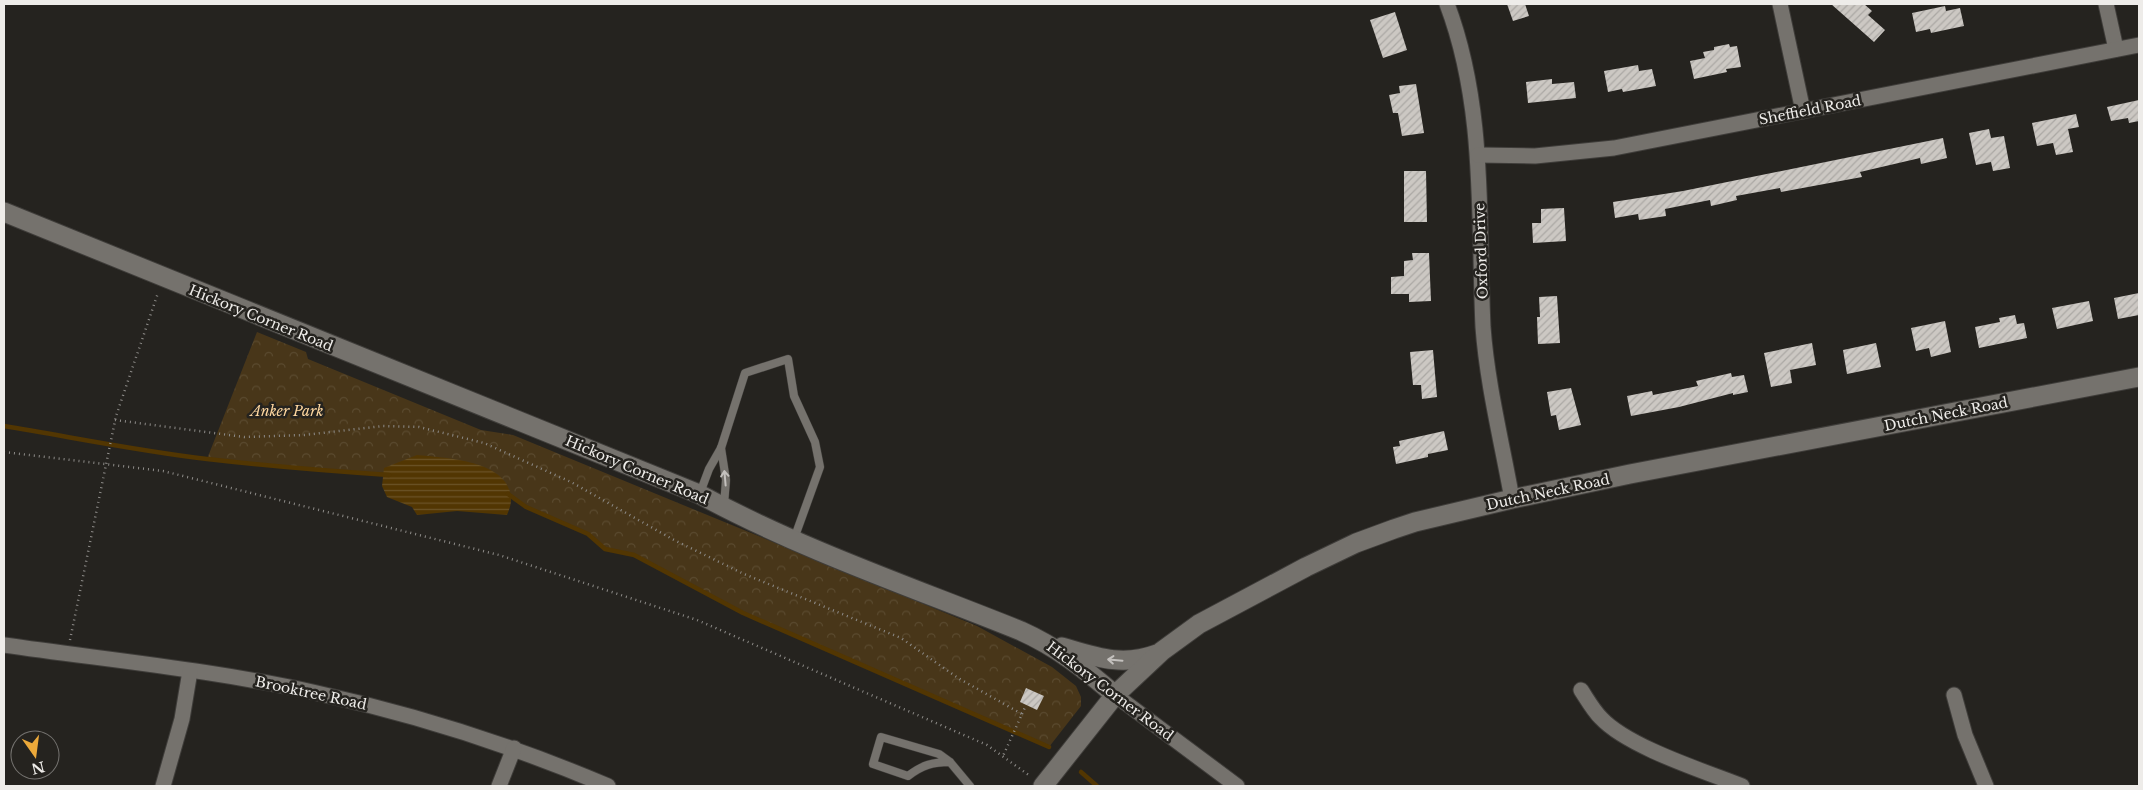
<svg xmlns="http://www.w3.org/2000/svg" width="2143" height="790" font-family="'Libre Baskerville',serif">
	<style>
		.park { fill: url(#park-crowns) }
		.water { fill: url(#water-rules) }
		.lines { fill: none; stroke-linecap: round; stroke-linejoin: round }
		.stream { stroke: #523602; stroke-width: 4.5 }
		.building { fill: url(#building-hatch) }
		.service-casing { stroke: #3f3d3a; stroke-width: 9 }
		.minor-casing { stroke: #3f3d3a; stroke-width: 17 }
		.tertiary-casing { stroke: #3f3d3a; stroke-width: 21 }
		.path { stroke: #8e8c89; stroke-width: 2.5; stroke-dasharray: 1 4; stroke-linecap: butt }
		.service { stroke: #75726d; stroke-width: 8 }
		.minor { stroke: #75726d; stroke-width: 15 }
		.tertiary { stroke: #75726d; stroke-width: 19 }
		.oneway { stroke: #c4c1be }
		.labels { text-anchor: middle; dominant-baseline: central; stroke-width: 5; stroke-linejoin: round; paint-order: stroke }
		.street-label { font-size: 14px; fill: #eeece9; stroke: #25231f }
		.park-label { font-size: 14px; font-style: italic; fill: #fdd69f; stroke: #25231f }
	</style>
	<defs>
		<pattern id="park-crowns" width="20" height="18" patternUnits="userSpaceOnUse" patternTransform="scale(1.25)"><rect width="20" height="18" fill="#483619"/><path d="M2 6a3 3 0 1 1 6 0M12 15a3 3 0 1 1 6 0" fill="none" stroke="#5a4a2f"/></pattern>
		<pattern id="water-rules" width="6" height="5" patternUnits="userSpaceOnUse" patternTransform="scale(1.25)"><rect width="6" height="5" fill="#523602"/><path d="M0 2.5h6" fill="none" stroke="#6b5327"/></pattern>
		<pattern id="building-hatch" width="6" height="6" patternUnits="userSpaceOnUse" patternTransform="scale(1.25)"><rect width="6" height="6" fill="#ccc8c3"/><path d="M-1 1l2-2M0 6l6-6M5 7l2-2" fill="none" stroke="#aba8a4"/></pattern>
	</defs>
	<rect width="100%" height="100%" fill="#25231f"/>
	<polygon class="park" points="257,332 306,352 308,359 481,430 513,435 977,626 1052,667 1076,686 1081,697 1081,706 1049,747 1045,746 939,700 882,672 833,653 743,613 634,555 605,549 588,534 526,507 491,482 310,470 207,459"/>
	<path class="water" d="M417,455C445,458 511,460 511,500C511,505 509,510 507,515L457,511L417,515L412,507L387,497L382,486L384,468Z"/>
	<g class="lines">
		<g class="stream">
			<path d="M4,426C71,437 139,451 207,459C267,466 328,471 389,475"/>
			<polyline points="508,494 526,507 588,534 605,549 634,555 743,613 1049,747"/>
			<polyline points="1081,772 1097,786"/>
		</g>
	</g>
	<g class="building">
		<polygon points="1507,4 1525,4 1529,16 1513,21"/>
		<polygon points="1831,4 1864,4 1872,11 1868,15 1885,30 1874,42"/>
		<polygon points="1945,6 1946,11 1960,8 1964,26 1931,33 1930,29 1916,32 1912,13"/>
		<polygon points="1395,12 1407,50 1383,58 1370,20"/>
		<polygon points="1729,44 1730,47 1737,46 1741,67 1726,69 1727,72 1694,79 1690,61 1705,58 1703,52 1714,50 1714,47"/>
		<polygon points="1638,65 1639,71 1652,69 1656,86 1623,92 1622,89 1608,92 1604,71"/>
		<polygon points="1552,79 1552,84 1574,82 1576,98 1528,103 1526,82"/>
		<polygon points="1416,84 1424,133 1402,136 1398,113 1393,113 1389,95 1400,93 1399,86"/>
		<polygon points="2139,100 2139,121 2129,123 2128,118 2111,121 2107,107"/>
		<polygon points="2076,114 2079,127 2068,129 2073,152 2056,155 2053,143 2037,146 2032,123"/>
		<polygon points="1989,129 1991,138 2004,136 2010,168 1993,171 1991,162 1976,165 1969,133"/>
		<polygon points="1943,138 1947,158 1921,164 1920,158 1860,172 1862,177 1781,192 1780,188 1736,196 1737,200 1711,206 1710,200 1665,209 1666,216 1639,220 1638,214 1615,218 1613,202 1683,191"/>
		<polygon points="1404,171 1426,171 1427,222 1404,222"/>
		<polygon points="1564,208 1566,241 1533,243 1532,223 1541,223 1541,209"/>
		<polygon points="1412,253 1429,253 1431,301 1409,302 1409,294 1391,294 1391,277 1404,276 1404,261 1413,260"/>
		<polygon points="2139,293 2139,315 2118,319 2114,298"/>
		<polygon points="1557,296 1560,343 1538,344 1537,317 1540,317 1539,297"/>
		<polygon points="2089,301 2093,321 2057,329 2052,308"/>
		<polygon points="2015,315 2017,324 2024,323 2027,338 1979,348 1975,327 2000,322 1999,318"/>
		<polygon points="1945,321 1951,352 1931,357 1929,348 1916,351 1911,328"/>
		<polygon points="1812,343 1816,365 1790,370 1792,383 1771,387 1764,353"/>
		<polygon points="1876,343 1881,367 1847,374 1843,350"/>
		<polygon points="1433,350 1437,397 1422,399 1421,385 1413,385 1410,352"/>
		<polygon points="1731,373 1732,377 1744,375 1748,392 1733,395 1733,393 1679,407 1631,416 1627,396 1652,391 1653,395 1698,386 1696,381"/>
		<polygon points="1571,388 1581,425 1559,430 1556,415 1551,416 1547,392"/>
		<polygon points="1444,431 1448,450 1428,454 1428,457 1396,464 1393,447 1400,446 1399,441"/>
		<polygon points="1026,688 1044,696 1037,710 1020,702"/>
	</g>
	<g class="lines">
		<g class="service-casing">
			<g id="service">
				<polyline points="721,448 726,480 724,505"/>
				<polyline points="700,493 709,469 721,448 745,373 788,359 794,396 815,442 820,467 794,539"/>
				<path d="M950,762C933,762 922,765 908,776L873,764L881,737L939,754L950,762L970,786"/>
			</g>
		</g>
		<g class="minor-casing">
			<g id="minor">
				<path d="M1447,4C1486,107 1478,218 1483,327C1487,383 1502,443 1512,499"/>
				<polyline points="1780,4 1803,111"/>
				<polyline points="2106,4 2116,49"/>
				<polyline points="1478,155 1535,156 1614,148 2139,45"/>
				<path d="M4,645C108,660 214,670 317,693C417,715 514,746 608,786"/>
				<path d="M1581,690C1587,699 1593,710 1601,718C1628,747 1704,771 1742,786"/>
				<polyline points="1115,695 1237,786"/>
				<polyline points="1954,695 1965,735 1986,786"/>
				<polyline points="163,786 182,719 190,671"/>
				<polyline points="499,786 514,748"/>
			</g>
		</g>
		<g class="tertiary-casing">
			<g id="tertiary">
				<path d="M4,212L699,494C800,549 914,588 1021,631C1057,647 1086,670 1115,695"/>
				<path d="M1062,647C1096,657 1122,667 1157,654"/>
				<polyline points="1043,786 1115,695 1162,651 1199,624 1306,567 1356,543 1394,529 1415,522 1512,499 1630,474 2139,377"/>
			</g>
		</g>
		<g class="path">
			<polyline points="115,420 244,437 304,435 383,426 419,427 484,443 571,482 674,540 744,574 901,638 958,678 1022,714 1003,756"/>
			<polyline points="4,452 163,471 499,555 697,620 987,745 1030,776"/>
			<polyline points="70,640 116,416 158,293"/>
			<polyline points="1022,714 1026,705"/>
		</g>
		<use href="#service" class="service"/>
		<use href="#minor" class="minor"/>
		<use href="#tertiary" class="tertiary"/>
	</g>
	<defs><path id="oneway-shaft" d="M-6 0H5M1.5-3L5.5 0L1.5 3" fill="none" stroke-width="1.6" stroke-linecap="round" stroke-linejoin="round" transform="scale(1.25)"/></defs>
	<g class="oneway">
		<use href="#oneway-shaft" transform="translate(725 478) rotate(-95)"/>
		<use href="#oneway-shaft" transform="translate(1115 660) rotate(-175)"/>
	</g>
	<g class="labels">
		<g class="street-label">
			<text transform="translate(1810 110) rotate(-11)">Sheffield Road</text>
			<text transform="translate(1481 251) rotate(-92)">Oxford Drive</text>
			<text transform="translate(261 318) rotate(22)">Hickory Corner Road</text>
			<text transform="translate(1946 414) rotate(-11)">Dutch Neck Road</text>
			<text transform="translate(637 470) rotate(23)">Hickory Corner Road</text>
			<text transform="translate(1548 492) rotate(-12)">Dutch Neck Road</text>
			<text transform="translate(1110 691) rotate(37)">Hickory Corner Road</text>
			<text transform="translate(311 693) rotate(12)">Brooktree Road</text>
		</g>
		<g class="park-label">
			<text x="287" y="411">Anker Park</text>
		</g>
	</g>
	<rect width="2143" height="790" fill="none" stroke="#eeece9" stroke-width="10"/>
	<g transform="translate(35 755) rotate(166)"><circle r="24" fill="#25231f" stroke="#757370"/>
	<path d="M0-4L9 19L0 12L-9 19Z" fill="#eca93a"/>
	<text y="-8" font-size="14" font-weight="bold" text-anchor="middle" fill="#eeece9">N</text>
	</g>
</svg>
